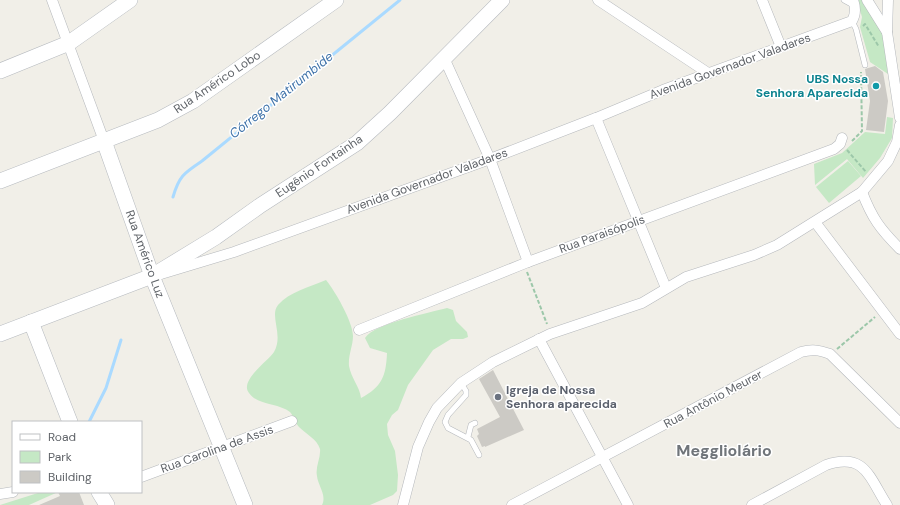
<svg xmlns="http://www.w3.org/2000/svg" width="900" height="505" font-family="'DM Sans',sans-serif">
	<style>
		.green { fill: #c5e8c5 }
		.lines { fill: none; stroke-linecap: round; stroke-linejoin: round }
		.stream { stroke: #aadaff; stroke-width: 3 }
		.building { fill: #cccac5 }
		.lane-casing { stroke: #b5b8bc; stroke-width: 6 }
		.street-casing { stroke: #b5b8bc; stroke-width: 11 }
		.secondary-casing { stroke: #b6babf; stroke-width: 16 }
		.path { stroke: #9cc7a9; stroke-width: 2; stroke-dasharray: 4 2; stroke-linecap: butt }
		.lane { stroke: #fff; stroke-width: 5 }
		.street { stroke: #fff; stroke-width: 10 }
		.secondary { stroke: #fff; stroke-width: 15 }
		.culture-dot { fill: #0f9aa8; stroke: #fff; stroke-width: 1.5 }
		.worship-dot { fill: #6b7280; stroke: #fff; stroke-width: 1.5 }
		.labels { text-anchor: middle; dominant-baseline: central; stroke-width: 3; stroke-linejoin: round; paint-order: stroke }
		.street-label { font-size: 12px; fill: #5f6368; stroke: #fff }
		.culture-label { font-size: 12px; font-weight: bold; fill: #0d838f; stroke: #fff; text-anchor: end }
		.worship-label { font-size: 12px; font-weight: bold; fill: #5b616d; stroke: #fff; text-anchor: start }
		.water-label { font-size: 13px; font-style: italic; fill: #4174aa; stroke: #fff }
		.district-label { font-size: 16px; font-weight: bold; fill: #70757a; stroke: #fff }
	</style>
	<rect width="100%" height="100%" fill="#f1efe8"/>
	<g class="green">
		<polygon points="857,0 863,0 882,27 888,74 870,62 860,27 862,17"/>
		<polygon points="887,117 893,118 892,138 880,158 863,178 847,159 815,185 814,164 842,153 865,132 885,134"/>
		<polygon points="848,161 861,176 829,203 816,187"/>
		<path d="M326,280C335,291 353,322 353,336C353,346 348,355 349,366C351,378 360,387 361,398C382,387 386,376 387,353L370,348L365,338C375,323 429,313 447,308L453,310L456,321L467,332L468,337L463,339H451L433,350L408,385L398,410L392,415L387,424L388,435L395,451L398,475L397,491L393,495L370,505H322C327,495 318,486 317,476C315,467 321,458 320,449C317,439 306,434 299,427C295,423 294,416 290,412C279,403 257,405 249,393C239,381 268,361 274,352C284,335 269,316 278,305C289,292 310,287 326,280Z"/>
		<polygon points="41,492 58,492 29,505 0,505"/>
	</g>
	<g class="lines">
		<g class="stream">
			<path d="M173,197C179,176 184,173 202,161L400,0"/>
			<polyline points="89,422 106,388 121,340"/>
		</g>
	</g>
	<g class="building">
		<polygon points="875,66 883,72 888,101 884,132 866,130 870,101 865,69"/>
		<polygon points="493,370 524,430 485,447 485,446 482,447 477,436 479,434 477,429 500,417 479,379"/>
		<polygon points="58,492 79,492 84,505 39,505 60,496"/>
	</g>
	<g class="lines">
		<g class="lane-casing">
			<g id="lane">
				<polyline points="844,0 855,6"/>
				<polyline points="852,21 856,29 865,65"/>
				<polyline points="461,383 466,391 466,395 448,415 445,422 448,428 471,440 479,455"/>
				<polyline points="468,437 471,425 475,423"/>
			</g>
		</g>
		<g class="street-casing">
			<g id="street">
				<polyline points="52,0 104,141"/>
				<polyline points="598,0 708,73"/>
				<polyline points="762,0 781,47"/>
				<polyline points="867,0 887,32"/>
				<polyline points="888,0 887,32 900,118"/>
				<polyline points="445,60 490,159 528,262"/>
				<polyline points="596,118 666,288"/>
				<path d="M862,192C872,218 880,229 900,249"/>
				<polyline points="815,222 900,334"/>
				<path d="M161,274L234,252L490,159L596,118L663,90L852,21C856,14 856,8 853,0"/>
				<polyline points="359,330 528,262 834,149 840,144 842,138"/>
				<polyline points="539,339 628,505"/>
				<polyline points="141,477 292,421"/>
				<polyline points="0,494 13,492"/>
				<polyline points="403,505 418,447 429,422 437,408 461,383 493,362 550,334 642,303 686,277 754,255 777,245 862,192 888,161 897,142 900,125"/>
				<path d="M512,505L801,352C812,349 819,350 830,354L900,423"/>
				<path d="M752,505L826,465C865,452 869,477 887,505"/>
			</g>
		</g>
		<g class="secondary-casing">
			<g id="secondary">
				<polyline points="0,71 69,43 130,0"/>
				<polyline points="104,141 152,276 245,505"/>
				<polyline points="0,181 158,120 193,101 336,0"/>
				<polyline points="31,322 70,422"/>
				<polyline points="0,334 152,276 216,237 261,205 357,143 390,113 502,0"/>
				<polyline points="99,492 107,505"/>
			</g>
		</g>
		<g class="path">
			<polyline points="863,26 865,24 879,47"/>
			<polyline points="852,141 862,131 861,72"/>
			<polyline points="847,150 866,172"/>
			<polyline points="527,272 547,324"/>
			<polyline points="837,349 875,317"/>
		</g>
		<use href="#lane" class="lane"/>
		<use href="#street" class="street"/>
		<use href="#secondary" class="secondary"/>
	</g>
	<circle class="culture-dot" cx="876" cy="86" r="4"/>
	<circle class="worship-dot" cx="498" cy="397" r="4"/>
	<g class="labels">
		<g class="street-label">
			<text transform="translate(730 66) rotate(-20)">Avenida Governador Valadares</text>
			<text transform="translate(217 82) rotate(-34)">Rua Américo Lobo</text>
			<text transform="translate(319 166) rotate(-34)">Eugênio Fontainha</text>
			<text transform="translate(427 181) rotate(-20)">Avenida Governador Valadares</text>
			<text transform="translate(602 234) rotate(-20)">Rua Paraisópolis</text>
			<text transform="translate(145 254) rotate(70)">Rua Américo Luz</text>
			<text transform="translate(713 399) rotate(-28)">Rua Antônio Meurer</text>
			<text transform="translate(217 449) rotate(-20)">Rua Carolina de Assis</text>
		</g>
		<g class="culture-label">
			<text x="868" y="79">UBS Nossa<tspan x="868" dy="14">Senhora Aparecida</tspan></text>
		</g>
		<g class="worship-label">
			<text x="506" y="390">Igreja de Nossa<tspan x="506" dy="14">Senhora aparecida</tspan></text>
		</g>
		<g class="water-label">
			<text transform="translate(281 95) rotate(-39)">Córrego Matirumbide</text>
		</g>
		<g class="district-label">
			<text x="724" y="450">Meggliolário</text>
		</g>
	</g>
	<rect x="12" y="421" width="130" height="72" fill="#ffffff" stroke="#bfc1c3"/>
	<rect x="20" y="434" width="20" height="6" fill="#ffffff" stroke="#bfc1c3"/>
	<text x="48" y="441" font-size="12" fill="#5f6368">Road</text>
	<rect x="20" y="451" width="20" height="12" fill="#c5e8c5" stroke="#bfc1c3"/>
	<text x="48" y="461" font-size="12" fill="#5f6368">Park</text>
	<rect x="20" y="471" width="20" height="12" fill="#cccac5" stroke="#bfc1c3"/>
	<text x="48" y="481" font-size="12" fill="#5f6368">Building</text>
</svg>
